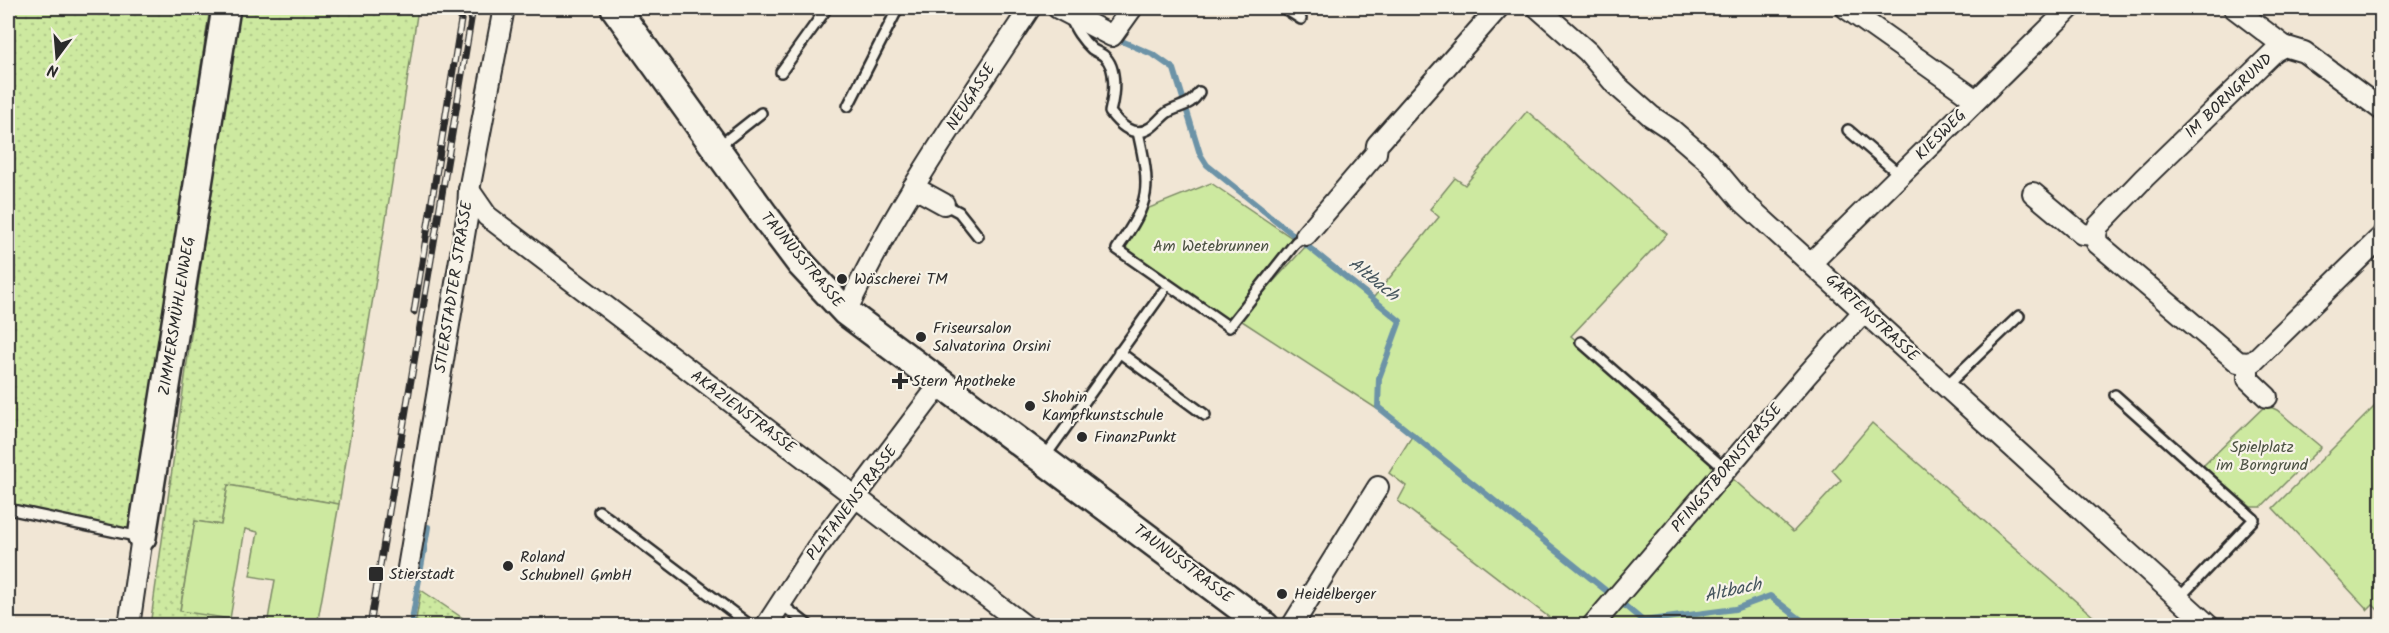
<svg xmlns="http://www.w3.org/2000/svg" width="2389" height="633" font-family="Kalam,sans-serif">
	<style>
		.grass { fill: url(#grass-dots); stroke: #7c8a66; stroke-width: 1.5 }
		.green { fill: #cde9a0; stroke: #7c8a66; stroke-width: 1.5 }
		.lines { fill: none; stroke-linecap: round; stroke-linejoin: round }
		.stream { stroke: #6c93a7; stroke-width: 6 }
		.lane-casing { stroke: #2b2b2b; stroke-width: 14 }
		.street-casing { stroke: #2b2b2b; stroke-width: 24 }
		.secondary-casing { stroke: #2b2b2b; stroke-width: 32 }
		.lane { stroke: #f7f3e8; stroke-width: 9 }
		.street { stroke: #f7f3e8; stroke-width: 20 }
		.secondary { stroke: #f7f3e8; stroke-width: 27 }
		.rail-casing { stroke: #2b2b2b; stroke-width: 7 }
		.rail { stroke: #f7f3e8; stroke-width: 4.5; stroke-dasharray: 14; stroke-linecap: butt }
		.poi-dot { fill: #2b2b2b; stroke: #f7f3e8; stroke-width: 2 }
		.labels { text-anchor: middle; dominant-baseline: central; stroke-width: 4.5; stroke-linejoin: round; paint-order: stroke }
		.street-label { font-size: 16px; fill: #2b2b2b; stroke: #f7f3e8 }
		.park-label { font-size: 16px; fill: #4b5142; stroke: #f7f3e8 }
		.poi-label { font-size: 16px; fill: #2b2b2b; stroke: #f7f3e8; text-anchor: start }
		.water-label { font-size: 18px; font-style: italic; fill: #46565e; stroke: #f7f3e8 }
	</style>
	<defs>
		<pattern id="grass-dots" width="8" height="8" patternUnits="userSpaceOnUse" patternTransform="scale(1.5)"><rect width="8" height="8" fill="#cde9a0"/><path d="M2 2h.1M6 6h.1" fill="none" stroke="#b0c88a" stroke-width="1.8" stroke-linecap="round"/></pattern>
	</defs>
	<rect width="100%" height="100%" fill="#f1e6d5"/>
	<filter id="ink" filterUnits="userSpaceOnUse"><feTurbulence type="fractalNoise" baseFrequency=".0167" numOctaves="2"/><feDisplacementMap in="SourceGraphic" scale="12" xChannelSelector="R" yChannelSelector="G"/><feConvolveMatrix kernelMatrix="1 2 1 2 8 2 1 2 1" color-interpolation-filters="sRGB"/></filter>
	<g filter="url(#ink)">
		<g class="grass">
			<polygon points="8,8 210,8 130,530 8,507"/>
			<polygon points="237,8 418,8 393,176 339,504 228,485 221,525 195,521 180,610 230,619 228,625 150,626"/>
			<polygon points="421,590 473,625 415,625"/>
		</g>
		<g class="green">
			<polygon points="1527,111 1667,234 1571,336 1793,532 1841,480 1832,470 1872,423 2103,625 1559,625 1398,501 1406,486 1389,473 1414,433 1239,319 1306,246 1374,297 1439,217 1430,209 1455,178 1465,185"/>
			<polygon points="1211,183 1292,238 1227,319 1119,247 1144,210"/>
			<polygon points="2381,400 2381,613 2373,605 2368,610 2273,508"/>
			<polygon points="2266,405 2277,410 2321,447 2261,507 2251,507 2203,466"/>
			<polygon points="228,485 339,504 317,625 267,625 275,580 250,576 258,532 245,529 230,619 180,611 195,521 221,525"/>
		</g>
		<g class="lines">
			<g class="stream">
				<polyline points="1124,42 1154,55 1174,69 1200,154 1207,165 1400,321 1379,378 1378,407 1609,593"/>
				<polyline points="1624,605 1643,621 1735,609 1770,596 1809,626"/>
				<polyline points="411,626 428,527"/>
			</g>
			<g class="lane-casing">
				<g id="lane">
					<polyline points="1284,8 1301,19"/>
					<path d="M1070,17C1076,30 1081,39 1092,49C1096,52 1101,53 1104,56C1118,68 1114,96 1110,112C1119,124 1133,139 1150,128C1156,124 1161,117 1168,112C1181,105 1191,106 1199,92"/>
					<polyline points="781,72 827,8"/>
					<polyline points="848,106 898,8"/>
					<polyline points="1848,130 1900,175"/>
					<path d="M1138,132C1151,190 1151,200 1117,249L1229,327L1296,242L1306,235"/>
					<polyline points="718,147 761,113"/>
					<polyline points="944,204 959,212 978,236"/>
					<polyline points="1581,342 1725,469"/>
					<polyline points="1119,352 1205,415"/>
					<polyline points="1946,386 2019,316"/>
					<polyline points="2115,395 2254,519 2179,598"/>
					<polyline points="1044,458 1163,292"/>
					<polyline points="8,509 140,537"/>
					<polyline points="599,511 751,626"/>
					<polyline points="780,603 809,626"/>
				</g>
			</g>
			<g class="street-casing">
				<g id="street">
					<polyline points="1058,8 1112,36 1132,8"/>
					<polyline points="1538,8 1588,52 1615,84 1651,116 1672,130 1709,162 1740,199 2209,626"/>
					<polyline points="1846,8 1976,100"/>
					<polyline points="2234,8 2284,46"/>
					<polyline points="2382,110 2304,52 2284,46 2275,51 2144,178 2098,226 2096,235 2097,243 2238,362 2248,363 2254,361 2382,236"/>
					<polyline points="913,187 944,204"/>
					<polyline points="469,190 487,216 1025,626"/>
					<polyline points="2033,193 2082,234 2096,235"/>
					<polyline points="1306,235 1376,153 1377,145 1498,8"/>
					<polyline points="1812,262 2070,8"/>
					<path d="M846,312C896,204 965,107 1030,8"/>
					<polyline points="2248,363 2248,379 2267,397"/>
					<polyline points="408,568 468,212 469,190 504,8"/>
					<polyline points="129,626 142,537"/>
					<polyline points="766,626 816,549 941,383"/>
					<polyline points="1292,626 1378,487"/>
					<polyline points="1592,626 1806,376 1864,311"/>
				</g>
			</g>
			<g class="secondary-casing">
				<g id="secondary">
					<polyline points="615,8 764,215 801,264 846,312 1265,626"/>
					<polyline points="142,537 226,8"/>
				</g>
			</g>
			<use href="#lane" class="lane"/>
			<use href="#street" class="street"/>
			<use href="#secondary" class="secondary"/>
			<g class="rail-casing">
				<g id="rail">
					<polyline points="414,312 463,8"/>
					<polyline points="370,626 473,8"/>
				</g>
			</g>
			<use href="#rail" class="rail"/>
		</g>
	</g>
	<g class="poi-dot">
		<circle cx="842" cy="279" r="6"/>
		<circle cx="921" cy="337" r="6"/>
		<path d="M897 372h6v6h6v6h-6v6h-6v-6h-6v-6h6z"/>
		<circle cx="1030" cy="406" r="6"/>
		<circle cx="1082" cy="437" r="6"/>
		<circle cx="508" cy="566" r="6"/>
		<rect x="368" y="566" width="16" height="16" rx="3"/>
		<circle cx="1282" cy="594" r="6"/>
	</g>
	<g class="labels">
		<g class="street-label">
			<text transform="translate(2229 96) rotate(-44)">IM BORNGRUND</text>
			<text transform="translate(971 97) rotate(-57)">NEUGASSE</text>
			<text transform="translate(1941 135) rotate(-45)">KIESWEG</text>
			<text transform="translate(802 260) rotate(50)">TAUNUSSTRASSE</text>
			<text transform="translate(454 287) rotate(-81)">STIERSTADTER STRASSE</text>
			<text transform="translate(177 316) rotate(-81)">ZIMMERSMÜHLENWEG</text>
			<text transform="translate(1872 318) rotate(43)">GARTENSTRASSE</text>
			<text transform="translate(743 412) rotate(37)">AKAZIENSTRASSE</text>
			<text transform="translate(1727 468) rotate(-50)">PFINGSTBORNSTRASSE</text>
			<text transform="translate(852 503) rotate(-53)">PLATANENSTRASSE</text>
			<text transform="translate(1183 564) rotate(37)">TAUNUSSTRASSE</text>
		</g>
		<g class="park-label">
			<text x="1211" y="246">Am Wetebrunnen</text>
			<text x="2262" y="447">Spielplatz<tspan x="2262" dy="18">im Borngrund</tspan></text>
		</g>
		<g class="poi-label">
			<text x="854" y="279">Wäscherei TM</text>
			<text x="933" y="328">Friseursalon<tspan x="933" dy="18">Salvatorina Orsini</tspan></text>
			<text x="912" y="381">Stern Apotheke</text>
			<text x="1042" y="397">Shohin<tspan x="1042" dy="18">Kampfkunstschule</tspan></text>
			<text x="1094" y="437">FinanzPunkt</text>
			<text x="520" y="557">Roland<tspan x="520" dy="18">Schubnell GmbH</tspan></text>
			<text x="389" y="574">Stierstadt</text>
			<text x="1294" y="594">Heidelberger</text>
		</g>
		<g class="water-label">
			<text transform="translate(1373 280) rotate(39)">Altbach</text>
			<text transform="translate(1733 591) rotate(-12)">Altbach</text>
		</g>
	</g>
	<rect width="2389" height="633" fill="none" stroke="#f7f3e8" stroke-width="30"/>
	<rect x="15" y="15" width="2359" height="603" fill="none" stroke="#2b2b2b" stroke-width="2" filter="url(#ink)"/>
	<g transform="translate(57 57) rotate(196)" stroke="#f7f3e8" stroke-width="4.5" paint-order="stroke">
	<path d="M0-4.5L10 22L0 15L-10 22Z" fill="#2b2b2b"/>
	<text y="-9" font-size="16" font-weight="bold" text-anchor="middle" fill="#2b2b2b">N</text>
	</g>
</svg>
